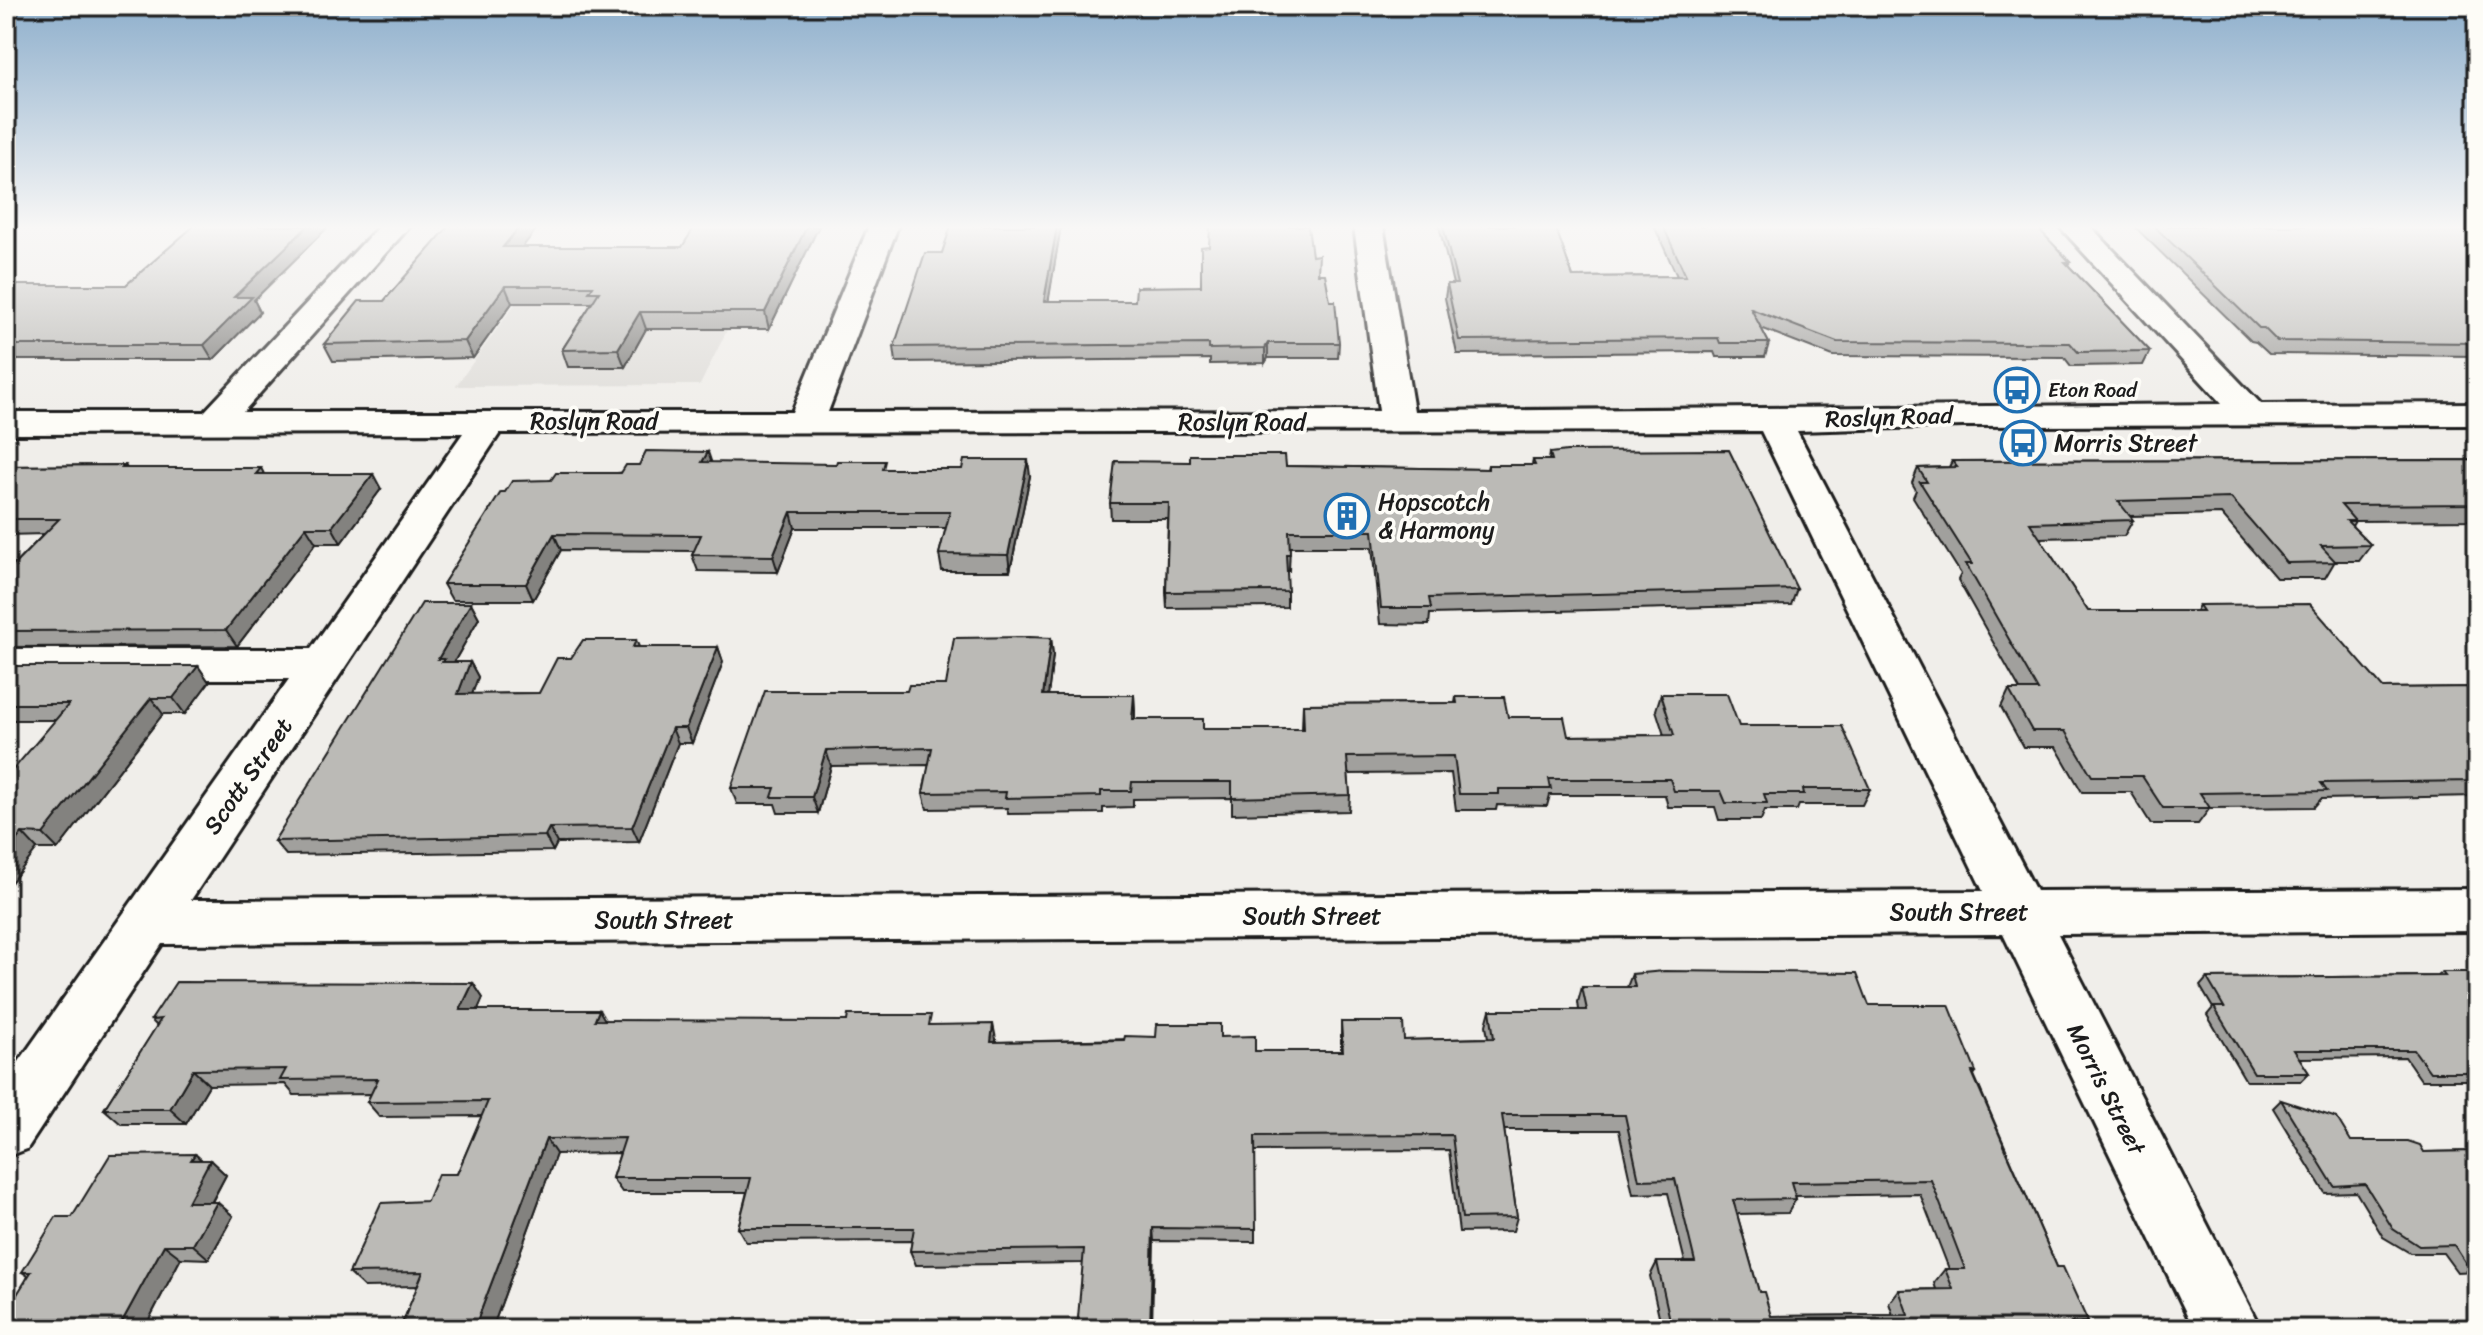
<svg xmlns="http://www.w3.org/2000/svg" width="2483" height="1335" font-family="Sriracha,sans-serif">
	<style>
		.built { fill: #e0deda }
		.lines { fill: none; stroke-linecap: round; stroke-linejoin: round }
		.minor-casing { stroke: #1c1c1c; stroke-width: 6 }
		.minor { fill: #fdfcf7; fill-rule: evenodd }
		.wall { fill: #a1a09d; stroke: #1c1c1c; stroke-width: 2; fill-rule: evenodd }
		.shaded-wall { fill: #83827f; stroke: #1c1c1c; stroke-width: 2 }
		.building { fill: #bbbab6; stroke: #1c1c1c; stroke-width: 2; fill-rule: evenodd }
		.labels { text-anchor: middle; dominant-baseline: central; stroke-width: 7; stroke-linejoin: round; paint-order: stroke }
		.far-poi-label { font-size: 20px; fill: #1c1c1c; stroke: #fdfcf7; text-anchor: start }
		.street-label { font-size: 24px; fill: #1c1c1c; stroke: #fdfcf7 }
		.poi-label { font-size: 24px; fill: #1c1c1c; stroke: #fdfcf7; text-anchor: start }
	</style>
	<rect width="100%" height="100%" fill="#f0eeea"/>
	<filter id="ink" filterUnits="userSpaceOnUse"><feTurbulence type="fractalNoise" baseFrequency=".0125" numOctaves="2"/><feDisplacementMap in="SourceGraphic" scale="16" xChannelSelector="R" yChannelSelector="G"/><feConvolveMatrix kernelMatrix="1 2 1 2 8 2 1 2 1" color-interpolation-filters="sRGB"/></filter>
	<g filter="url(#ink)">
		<polygon class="built" points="763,257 700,385 456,386 548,258"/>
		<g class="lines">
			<g class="minor-casing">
				<path id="minor" d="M379,226H410L243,412H792L869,226H898L828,412L1379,411L1354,226H1383L1414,411L2222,404L2059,226H2090L2261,404L2477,403V425L1963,426L1797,431L2036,891L2477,889V931L2058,934L2261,1329H2194L2003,934L162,944L27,1149L6,1157V1080L289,679H6V649H311L463,433L6,434V412H204ZM1761,431L1983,891L191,900L500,433Z"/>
			</g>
			<use href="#minor" class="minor"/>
		</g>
		<g class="wall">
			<polygon points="194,226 329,226 254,300 260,312 213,360 6,360 6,285 126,285"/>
			<polygon points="449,226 539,226 522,247 682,247 819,226 769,329 646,329 625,367 568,367 562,350 592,303 512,303 473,358 333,361 324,344 384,301"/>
			<polygon points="951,226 1061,226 1048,301 1135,301 1201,286 1312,256 1330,301 1339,343 1338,358 1268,358 1265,363 1210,364 1210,359 896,362 894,347 942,253"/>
			<polygon points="1439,226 1555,226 1573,277 1677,276 1654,226 2036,226 2070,262 2068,265 2150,351 2143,365 2071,366 2064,357 1833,356 1761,328 1769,343 1765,357 1716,357 1714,352 1457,354 1445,298 1447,284 1453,284"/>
			<polygon points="2134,226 2477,226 2477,356 2269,354 2256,342 2251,341"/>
			<polygon points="1550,453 1797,589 1791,605 1430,614 1429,625 1380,624 1372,547 1290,547 1289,571 1287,571 1287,607 1167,608 1166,592 1168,519 1111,519 1110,503 1286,466 1487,469 1488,465 1532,465 1533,460 1549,460"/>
			<polygon points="2477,460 2477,520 2355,521 2352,526 2371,545 2359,561 2335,561 2325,578 2276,578 2221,514 2130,516 2133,520 2124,536 2040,538 2088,611 2196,611 2199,605 2383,688 2477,687 2477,796 2321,799 2314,807 2210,808 2198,824 2151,824 2131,792 2082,792 2056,747 2023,747 2001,707 2009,690 2020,690 1958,580 1961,574 1913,497 1916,490 1912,483 1918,468 1949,467 1952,461"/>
			<polygon points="711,463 887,469 1030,476 1010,571 942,571 939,554 946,528 795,528 778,572 698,571 692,555 694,551 561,550 533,600 452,600 443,584 505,492 551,480"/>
			<polygon points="125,465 127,468 261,468 264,474 381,489 341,543 316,543 237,646 6,647 6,573 44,534 6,535 6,466"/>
			<polygon points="471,603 479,618 454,662 470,662 478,677 472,694 539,693 571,658 636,640 639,647 718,647 723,662 692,743 678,743 639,842 557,843 553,851 286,855 274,841"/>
			<polygon points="1051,638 1053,655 1048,695 1134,695 1135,719 1203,729 1302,729 1303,704 1455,703 1456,697 1508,717 1568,736 1664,735 1656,710 1661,694 1739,726 1870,789 1862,805 1799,805 1797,810 1765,810 1761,820 1719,820 1715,807 1668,807 1665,795 1550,795 1547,806 1497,805 1496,810 1456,810 1451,773 1348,774 1350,795 1349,811 1232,814 1232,798 1133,799 1133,807 1103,808 1103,813 1008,814 1007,808 927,809 923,793 929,765 831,766 818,813 778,813 775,804 737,804 731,788 907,691 946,685"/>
			<polygon points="6,666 198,666 209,682 185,714 163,714 58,849 37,849 6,889 56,720 6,720"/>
			<polygon points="2442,972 2477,972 2477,1080 2421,1080 2405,1057 2299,1058 2309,1073 2301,1081 2246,1081 2207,1015 2213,1008 2200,986 2207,978 2437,976"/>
			<path d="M1632,974L1869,1005L1976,1072L1974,1075L2057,1267L2088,1322L2080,1329H1662L1650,1276L1657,1262H1685L1668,1193L1633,1194L1619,1130H1504L1517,1217L1513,1231L1459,1232L1449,1150L1255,1151V1242L1154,1241L1083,1263L916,1265L910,1251L912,1241L746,1242L738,1228L747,1192H622L612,1178L620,1153L556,1154L492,1329H400L418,1286L364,1287L349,1273L457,1174L482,1116L380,1117L367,1102L371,1094L294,1095L285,1084L209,1085L186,1124H121L104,1109L157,1026L151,1020L473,983L483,998L478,1010L605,1020L934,1025L996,1039V1042L1221,1037L1255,1051H1341V1022L1404,1040L1488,1038L1486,1025L1490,1010H1579L1578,1002L1582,987H1627ZM1920,1194L1949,1269H1945L1934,1283L1936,1289L1899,1290L1889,1303L1893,1315L1771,1316L1759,1292L1737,1214L1788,1213L1796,1199L1795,1196Z"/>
			<polygon points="2281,1100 2351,1141 2424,1152 2477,1151 2477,1271 2457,1272 2443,1253 2410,1253 2383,1237 2356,1192 2325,1193 2273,1108"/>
			<polygon points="195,1154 202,1160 210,1160 226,1175 212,1202 217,1202 233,1216 209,1259 181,1258 144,1329 6,1329 28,1276 22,1272 72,1217"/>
		</g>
		<g class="shaded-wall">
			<polygon points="308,226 329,226 254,300 260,312 213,360 204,345 234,297"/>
			<polygon points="520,226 539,226 509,264 503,247"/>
			<polygon points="807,226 819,226 769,329 765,312"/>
			<polygon points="1057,226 1061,226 1046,316 1044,301"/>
			<polygon points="505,286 512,303 473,358 465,341"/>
			<polygon points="640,312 646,329 625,367 618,349"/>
			<polygon points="1268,343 1268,358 1265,363 1265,348"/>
			<polygon points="708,452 713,467 702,462"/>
			<polygon points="1028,460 1030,476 1010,571 1008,555"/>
			<polygon points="373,474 381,489 341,543 332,527"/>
			<polygon points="791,512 795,528 778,572 773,556"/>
			<polygon points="306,527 316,543 237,646 226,630"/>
			<polygon points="554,534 561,550 533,600 526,584"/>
			<polygon points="471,603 479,618 450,669 438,659"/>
			<polygon points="1051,638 1053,655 1046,712 1043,695"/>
			<polygon points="718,647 723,662 692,743 686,728"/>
			<polygon points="470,662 478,677 467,709 458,694"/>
			<polygon points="198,666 209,682 185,714 173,698"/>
			<polygon points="1134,695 1135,711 1134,735 1132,719"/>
			<polygon points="151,698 163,714 58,849 43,834"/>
			<polygon points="672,728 678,743 639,842 632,827"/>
			<polygon points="826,750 831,766 818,813 812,797"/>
			<polygon points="549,828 557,843 553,851 545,836"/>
			<polygon points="22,833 37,849 6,889 6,853"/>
			<polygon points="473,983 483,998 471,1025 460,1010"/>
			<polygon points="599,1010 608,1025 595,1020"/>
			<polygon points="993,1024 996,1039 994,1057 991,1042"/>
			<polygon points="193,1070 209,1085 186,1124 170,1109"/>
			<polygon points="546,1139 556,1154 492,1329 474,1329"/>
			<polygon points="195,1154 208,1166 210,1160 226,1175 204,1216 188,1202 191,1160"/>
			<polygon points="217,1202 233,1216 209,1259 193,1245"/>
			<polygon points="1153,1228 1154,1241 1152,1329 1150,1329"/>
			<polygon points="164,1245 181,1258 144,1329 118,1329"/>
		</g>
		<g class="building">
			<polygon points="194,226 308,226 234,297 252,297 204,345 6,345 6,285 126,285"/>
			<polygon points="449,226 520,226 503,247 682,247 695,226 807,226 765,312 640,312 618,349 562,350 599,292 589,292 593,286 505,286 465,341 324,344 359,301 384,301"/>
			<polygon points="951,226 1057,226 1044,301 1135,301 1136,287 1201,286 1201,247 1209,246 1210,226 1308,226 1312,256 1319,255 1318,274 1325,274 1330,301 1335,301 1339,343 1268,343 1265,348 1209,349 1209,344 894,347 925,253 942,253"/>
			<polygon points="1443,226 1555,226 1573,277 1686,276 1663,226 2036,226 2070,262 2065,262 2150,351 2078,352 2070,343 1837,342 1751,309 1769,343 1720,343 1718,338 1459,340 1447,284 1457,284"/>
			<polygon points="2154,226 2477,226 2477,343 2277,341 2264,328 2259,328"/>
			<polygon points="1729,450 1797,589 1429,598 1431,608 1381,608 1373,531 1289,531 1290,554 1286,554 1288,591 1166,592 1169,503 1110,503 1115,461 1190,462 1190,455 1285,455 1286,466 1488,469 1488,465 1535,465 1533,460 1552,460 1550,453 1567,451"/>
			<polygon points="646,451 708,452 702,462 836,464 837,461 885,461 883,469 962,469 964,460 1028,460 1008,555 939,554 950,512 791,512 773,556 692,555 701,535 554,534 526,584 443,584 501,492 505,492 512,481 551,480 556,473 621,473 626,465 639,465"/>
			<polygon points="2477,460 2477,504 2341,505 2355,521 2347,521 2371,545 2321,546 2336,562 2287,563 2231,498 2118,501 2133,520 2030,523 2088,611 2203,611 2199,605 2310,604 2383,688 2477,687 2477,781 2321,783 2327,791 2200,793 2210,808 2163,808 2142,776 2092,776 2065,731 2032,731 2009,690 2038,690 1966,564 1972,564 1920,482 1927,482 1918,468 1957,467 1952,461"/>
			<polygon points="125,465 122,468 261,468 256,474 373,474 332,527 306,527 226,630 6,631 6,573 59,519 6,519 6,466"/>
			<polygon points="422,603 471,603 438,659 444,659 442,662 470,662 458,694 539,693 557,658 571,658 583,640 636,640 633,647 718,647 686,728 672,728 632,827 549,828 545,836 274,841"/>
			<polygon points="1030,637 1051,638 1043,695 1134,695 1132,719 1203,719 1203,729 1304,729 1303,704 1457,703 1456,697 1504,697 1508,717 1564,717 1568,736 1674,735 1661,694 1727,694 1739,726 1842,726 1870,789 1803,789 1804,794 1764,794 1767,803 1726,803 1721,791 1674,791 1670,779 1549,779 1551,789 1499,789 1499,794 1459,794 1454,756 1347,757 1350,795 1232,798 1232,782 1132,782 1131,791 1101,791 1101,796 1005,798 1006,792 923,793 932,748 826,750 812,797 772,797 775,788 731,788 765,691 907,691 909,685 946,685 954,638"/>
			<polygon points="6,666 198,666 173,698 151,698 43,834 22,833 6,853 6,778 69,704 6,704"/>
			<path d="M1664,971L1857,973L1869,1005H1949L1976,1072H1972L2057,1267H2063L2088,1322H2071L2074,1329H1672L1657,1262H1695L1675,1179L1639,1180L1625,1115H1502L1517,1217L1462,1218L1452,1135L1255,1136L1256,1229L1153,1228L1150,1329H1077L1084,1249L910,1251L914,1228H738L751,1178H612L625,1138L546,1139L474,1329H400L423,1272L349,1273L381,1203L427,1201L438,1174H457L488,1101L367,1102L378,1079L280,1080L286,1069L193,1070L170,1109H104L161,1019L151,1020L176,982L473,983L460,1010H599L595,1020L847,1021L848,1015H931L929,1025L993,1024L991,1042L1124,1040L1125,1036L1156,1037L1157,1024H1220V1037L1255,1036V1051H1343L1341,1022H1403L1404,1040L1494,1038L1490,1010H1587L1582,987H1635L1632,974ZM1931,1180L1965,1269H1945L1953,1289L1899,1290L1908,1315L1771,1316L1764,1292H1759L1733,1200L1796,1199L1791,1182Z"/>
			<polygon points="2442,972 2477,972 2477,1072 2430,1072 2414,1050 2294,1050 2309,1073 2254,1073 2214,1007 2224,1007 2207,978 2445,976"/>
			<polygon points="2281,1100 2337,1118 2351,1141 2408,1141 2420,1145 2424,1152 2477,1151 2477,1265 2467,1265 2454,1245 2419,1246 2393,1229 2365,1184 2334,1186"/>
			<polygon points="195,1154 191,1160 210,1160 188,1202 217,1202 193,1245 164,1245 118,1329 6,1329 6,1312 31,1272 22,1272 56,1217 72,1217 110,1155"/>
		</g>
	</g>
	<linearGradient id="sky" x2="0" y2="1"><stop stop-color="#8eafcc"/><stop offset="0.55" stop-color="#f8f7f6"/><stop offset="1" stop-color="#f8f7f6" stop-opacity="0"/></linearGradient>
	<rect width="2483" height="413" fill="url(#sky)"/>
	<defs>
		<g id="bus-ring" transform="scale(2.3)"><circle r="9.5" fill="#fdfcf7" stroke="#1f6fb2" stroke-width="1.5"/><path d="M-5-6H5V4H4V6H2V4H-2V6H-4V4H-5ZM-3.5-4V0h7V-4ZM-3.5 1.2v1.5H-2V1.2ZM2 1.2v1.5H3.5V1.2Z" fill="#1f6fb2"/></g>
		<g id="building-ring" transform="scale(2.3)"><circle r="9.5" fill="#fdfcf7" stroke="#1f6fb2" stroke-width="1.5"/><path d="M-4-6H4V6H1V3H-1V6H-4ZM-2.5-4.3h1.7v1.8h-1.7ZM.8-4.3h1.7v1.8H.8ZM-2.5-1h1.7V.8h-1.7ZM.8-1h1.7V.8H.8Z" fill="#1f6fb2"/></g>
	</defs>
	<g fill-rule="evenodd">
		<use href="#bus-ring" x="2017" y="390"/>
		<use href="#bus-ring" x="2023" y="443"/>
		<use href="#building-ring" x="1347" y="516"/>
	</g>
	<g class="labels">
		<g class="far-poi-label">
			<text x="2048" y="390">Eton Road</text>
		</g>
		<g class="street-label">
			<text transform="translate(1889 417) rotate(-2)">Roslyn Road</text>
			<text x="594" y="421">Roslyn Road</text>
			<text x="1242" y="422">Roslyn Road</text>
			<text transform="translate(248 776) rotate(-55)">Scott Street</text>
			<text x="1959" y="912">South Street</text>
			<text x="1312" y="916">South Street</text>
			<text x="664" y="920">South Street</text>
			<text transform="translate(2106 1089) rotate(63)">Morris Street</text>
		</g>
		<g class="poi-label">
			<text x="2054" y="443">Morris Street</text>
			<text x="1378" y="502">Hopscotch<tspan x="1378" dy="28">&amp; Harmony</tspan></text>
		</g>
	</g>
	<rect width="2483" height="1335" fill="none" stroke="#fdfcf7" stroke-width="32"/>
	<rect x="16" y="16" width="2451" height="1303" fill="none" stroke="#1c1c1c" stroke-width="3" filter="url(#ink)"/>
</svg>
